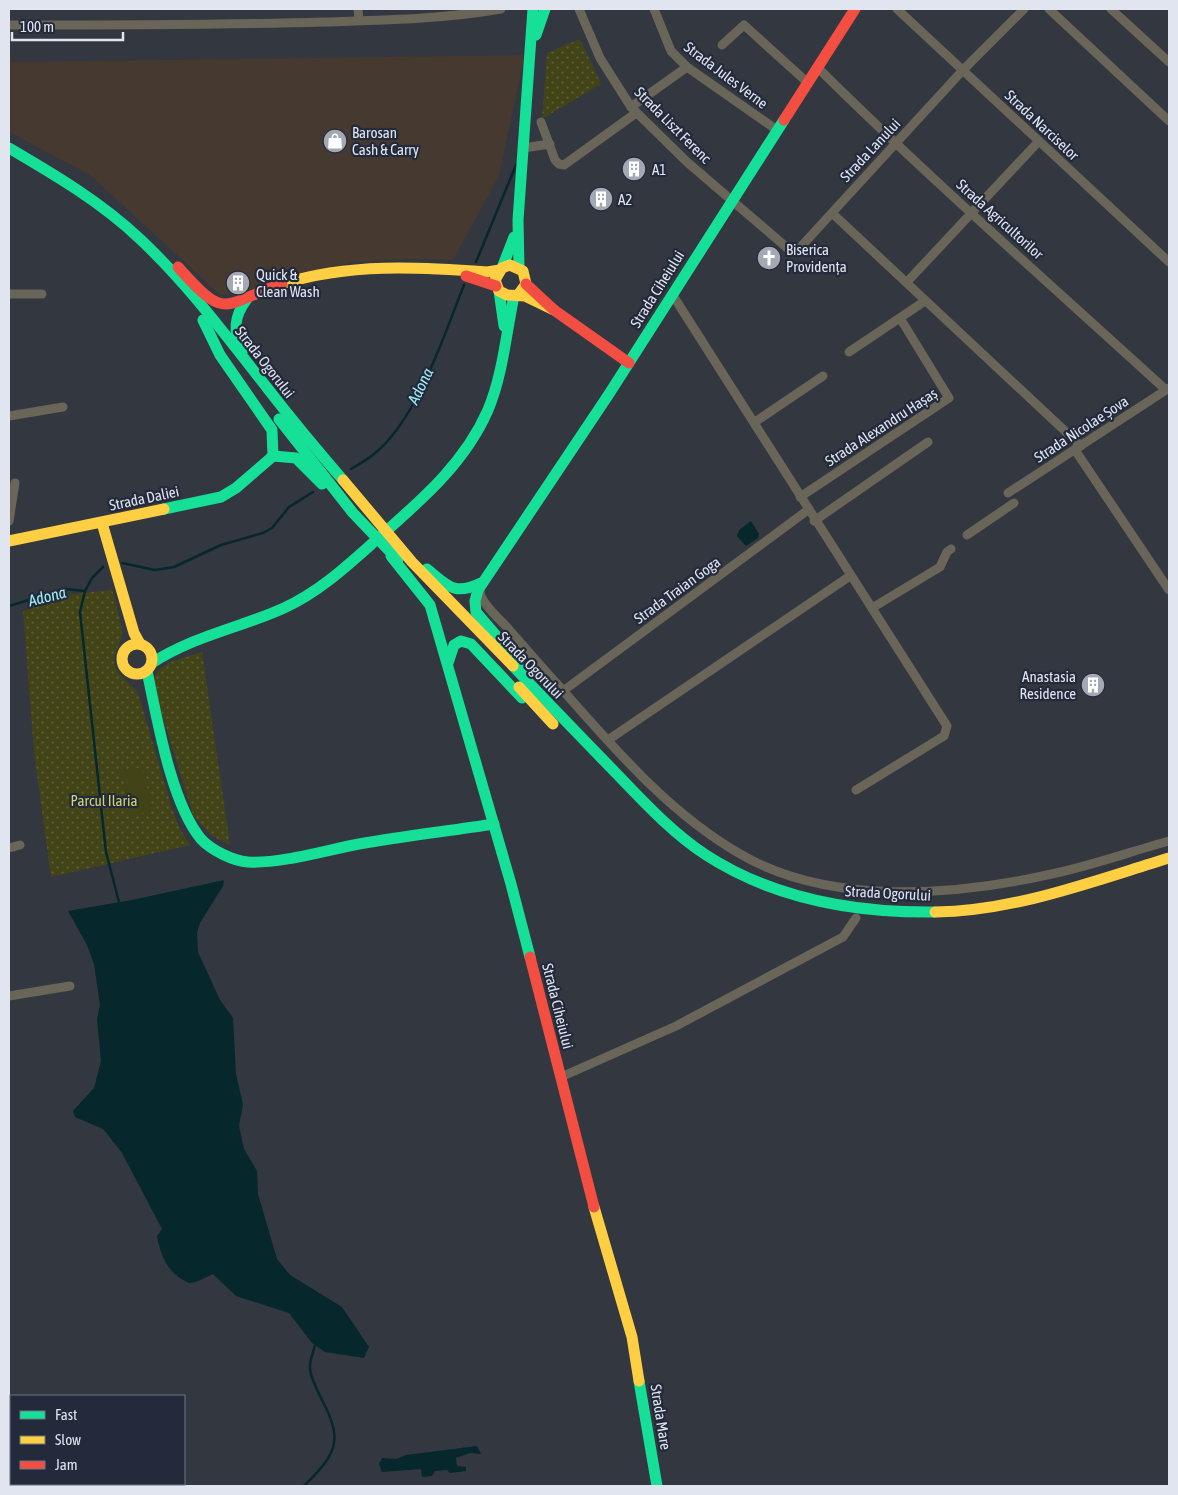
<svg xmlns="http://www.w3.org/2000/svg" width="1178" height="1495" font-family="'Asap Condensed',sans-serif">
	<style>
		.commercial { fill: #463930 }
		.park { fill: url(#park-dots) }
		.garden { fill: #424418 }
		.water { fill: #06272b }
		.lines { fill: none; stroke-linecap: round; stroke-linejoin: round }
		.stream { stroke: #06272b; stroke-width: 2.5 }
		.street { stroke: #696558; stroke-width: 9 }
		.fast { stroke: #16e098; stroke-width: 11 }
		.slow { stroke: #ffcf43; stroke-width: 11 }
		.jam { stroke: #f24e42; stroke-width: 11 }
		.labels { text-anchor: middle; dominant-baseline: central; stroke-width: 4.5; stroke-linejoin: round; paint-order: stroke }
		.street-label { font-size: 15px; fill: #e0e5f0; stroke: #232a3b }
		.poi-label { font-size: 15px; fill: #e0e5f0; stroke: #232a3b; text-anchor: start }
		.park-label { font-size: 15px; fill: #d0d56c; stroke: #232a3b }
		.water-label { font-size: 16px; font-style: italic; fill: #a0eef8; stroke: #232a3b }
	</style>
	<defs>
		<pattern id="park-dots" width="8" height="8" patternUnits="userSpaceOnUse" patternTransform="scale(1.25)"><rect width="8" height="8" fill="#424418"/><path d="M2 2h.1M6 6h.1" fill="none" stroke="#5d5f3a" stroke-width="1.8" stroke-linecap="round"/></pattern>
	</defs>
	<rect width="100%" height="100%" fill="#333740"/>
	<polygon class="commercial" points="525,55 499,176 453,260 411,259 355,262 234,294 220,295 90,175 9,132 9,62"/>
	<g class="park">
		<polygon points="580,39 601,84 542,119 547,53"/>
		<path d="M112,590C115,603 121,619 122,632C122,644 111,654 115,666C119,679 133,682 139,696L173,812L180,829L190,845L51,877L34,752L23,611L65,595Z"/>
		<path d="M202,652L230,845L212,836L193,815L153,685C155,661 184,659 202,652Z"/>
	</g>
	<polygon class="garden" points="142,767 153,810 132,816 121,772"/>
	<g class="water">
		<polygon points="751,521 759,534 758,538 746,546 737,536 739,530"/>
		<path d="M224,880L223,886L200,923L197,933L198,952L220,1000L233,1018L236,1074L243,1104L239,1126L244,1149L257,1171L258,1194L277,1259L290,1275L342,1307L369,1347L364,1358L325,1352L312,1343L289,1313L236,1296L213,1274L196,1282L189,1283C168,1274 161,1257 157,1236L162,1229L122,1153L108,1135L103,1129L75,1117L73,1111L94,1088L101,1061L97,1019L100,1005L94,964L87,945L68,911L132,900Z"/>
		<polygon points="477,1446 481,1454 470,1453 456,1458 457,1466 466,1467 466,1471 450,1473 447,1470 435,1471 432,1476 422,1477 421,1469 382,1472 379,1464 382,1458 396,1459 406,1455"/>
	</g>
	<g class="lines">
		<g class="stream">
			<polyline points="476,262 516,165"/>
			<path d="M351,469C359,464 367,460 374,454C417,420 444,335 464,285"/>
			<polyline points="122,563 155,570 174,567 221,545 263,533 272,528 289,507 313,492"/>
			<polyline points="85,591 80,612 106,852 120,906"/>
			<polyline points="9,606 65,589 85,591 92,578 103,567"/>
			<path d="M304,1486C337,1453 344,1441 321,1398C317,1390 311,1378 310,1369C309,1361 314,1350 316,1342"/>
		</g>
		<g class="street">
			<polyline points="358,9 359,20"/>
			<polyline points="579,9 600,58 631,107 687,162 792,252 796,252 963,70 1024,9"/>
			<polyline points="654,9 671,51 687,67 777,130"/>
			<polyline points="897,9 1169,262"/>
			<polyline points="1049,9 1169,121"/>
			<polyline points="1111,9 1169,62"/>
			<path d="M9,25C114,25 219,25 324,22C383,20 444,19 501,9"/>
			<polyline points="722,45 744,25 808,83"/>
			<path d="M818,68C930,179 1049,283 1166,390"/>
			<polyline points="631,107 687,67"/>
			<polyline points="541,122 555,160 559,164 564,165 636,113"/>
			<polyline points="523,148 550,144"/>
			<polyline points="832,213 1081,446"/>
			<polyline points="907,282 1039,141"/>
			<polyline points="9,294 42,294"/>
			<polyline points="672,294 947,726 944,736 856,790"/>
			<polyline points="849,352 925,301"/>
			<polyline points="9,416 63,407"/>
			<polyline points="755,422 823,376"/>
			<polyline points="1075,450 1169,590"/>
			<polyline points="1008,493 1169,388"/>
			<polyline points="800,497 949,398 900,318"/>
			<polyline points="9,521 15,483"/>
			<polyline points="814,521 928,442"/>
			<polyline points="967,535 1014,503"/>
			<path d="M480,588C480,591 480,594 481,596C485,606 497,617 505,625C525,648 546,672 567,695C619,754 673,816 742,855C829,905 952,896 1047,875C1088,867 1129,852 1169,841"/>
			<polyline points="872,608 940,567 947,552 951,549"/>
			<polyline points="563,691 808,510"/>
			<polyline points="608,740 850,576"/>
			<polyline points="9,848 20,845"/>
			<polyline points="9,996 70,986"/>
			<polyline points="561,1077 676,1026 843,937 856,918"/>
			<polyline points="9,1476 11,1476"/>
			<polyline points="98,1484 98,1486"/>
		</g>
		<g class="fast">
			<polyline points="536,35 545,9"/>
			<path d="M9,148C55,175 101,202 140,239C188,284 227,337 268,389C292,420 317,450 343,480"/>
			<polyline points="502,268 514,237"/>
			<polyline points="519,268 518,220 533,9"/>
			<polyline points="499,291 504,326"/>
			<polyline points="203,320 220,355 272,430 273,456"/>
			<path d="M243,350C232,332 234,316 247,299"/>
			<polyline points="279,419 353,513 398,560"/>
			<polyline points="164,509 221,497 236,488 273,456 296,458 322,484"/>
			<polyline points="391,556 430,605 511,884 530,957"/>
			<path d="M427,569C448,586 454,596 481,583"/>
			<path d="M152,663C193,636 240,628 284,608C319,592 347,566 375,541C419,502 464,465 488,410C503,374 506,334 514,296"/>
			<polyline points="448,663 454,645 461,641 471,644 522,698"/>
			<path d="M513,666C546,701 580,736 613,770C642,800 671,832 706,855C774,899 855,913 935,912"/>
			<polyline points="524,668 476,612 475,601 478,590 609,394 784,120"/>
			<path d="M147,671C157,718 171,803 201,839C211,850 233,861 248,862C280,864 327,850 359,844C404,836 449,831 494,824"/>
			<polyline points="639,1381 657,1486"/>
		</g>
		<g class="slow">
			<path d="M282,284C349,263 418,267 487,272L500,270"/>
			<polyline points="518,295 526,284 523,271 510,265 502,268 495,280 499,291 507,295 525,296 554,310"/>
			<polyline points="343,480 412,562 513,666"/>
			<polyline points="102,523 134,633 140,644"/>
			<polyline points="9,541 164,509"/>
			<circle cx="137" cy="659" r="15"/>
			<polyline points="519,687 553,724"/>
			<path d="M935,912C1015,911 1093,881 1169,858"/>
			<polyline points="594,1207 632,1337 639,1381"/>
		</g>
		<g class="jam">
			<polyline points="784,120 855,9"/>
			<path d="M178,267C228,323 221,304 282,284"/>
			<polyline points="466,276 496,286"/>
			<polyline points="526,284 554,310 629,363"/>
			<polyline points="530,957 594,1207"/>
		</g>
	</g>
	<defs>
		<g id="shop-disc" transform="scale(1.25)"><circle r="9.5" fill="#a3a8b2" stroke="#232a3b"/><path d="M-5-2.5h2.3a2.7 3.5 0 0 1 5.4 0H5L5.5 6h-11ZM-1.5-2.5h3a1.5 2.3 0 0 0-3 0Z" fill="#fff"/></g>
		<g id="building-disc" transform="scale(1.25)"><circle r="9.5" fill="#a3a8b2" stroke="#232a3b"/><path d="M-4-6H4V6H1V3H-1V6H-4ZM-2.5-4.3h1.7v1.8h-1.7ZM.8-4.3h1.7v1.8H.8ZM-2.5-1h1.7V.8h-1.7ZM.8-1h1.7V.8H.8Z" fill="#fff"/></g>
		<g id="church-disc" transform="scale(1.25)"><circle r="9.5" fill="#a3a8b2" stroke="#232a3b"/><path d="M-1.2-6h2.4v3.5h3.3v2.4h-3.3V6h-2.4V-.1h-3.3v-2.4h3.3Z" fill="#fff"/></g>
	</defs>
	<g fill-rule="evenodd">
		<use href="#shop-disc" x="335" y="141"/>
		<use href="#building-disc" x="634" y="169"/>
		<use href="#building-disc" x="601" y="199"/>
		<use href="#church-disc" x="769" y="258"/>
		<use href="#building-disc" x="238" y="283"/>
		<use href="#building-disc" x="1093" y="685"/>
	</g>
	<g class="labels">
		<g class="street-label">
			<text transform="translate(726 75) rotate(37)">Strada Jules Verne</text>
			<text transform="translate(673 125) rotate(45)">Strada Liszt Ferenc</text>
			<text transform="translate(1042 125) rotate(43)">Strada Narciselor</text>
			<text transform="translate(870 150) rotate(-47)">Strada Lanului</text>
			<text transform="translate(1000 219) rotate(42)">Strada Agricultorilor</text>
			<text transform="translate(657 289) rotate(-58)">Strada Ciheiului</text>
			<text transform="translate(265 362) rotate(52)">Strada Ogorului</text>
			<text transform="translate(881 427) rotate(-33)">Strada Alexandru Hașaș</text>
			<text transform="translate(1081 429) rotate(-33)">Strada Nicolae Șova</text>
			<text transform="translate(144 498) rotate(-12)">Strada Daliei</text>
			<text transform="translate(677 590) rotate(-36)">Strada Traian Goga</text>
			<text transform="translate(531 665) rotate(46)">Strada Ogorului</text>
			<text transform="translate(888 893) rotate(3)">Strada Ogorului</text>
			<text transform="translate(558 1006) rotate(76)">Strada Ciheiului</text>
			<text transform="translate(661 1417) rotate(81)">Strada Mare</text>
		</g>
		<g class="poi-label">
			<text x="352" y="132">Barosan<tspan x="352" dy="17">Cash &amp; Carry</tspan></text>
			<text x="652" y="169">A1</text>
			<text x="618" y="199">A2</text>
			<text x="786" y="249">Biserica<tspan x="786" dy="17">Providența</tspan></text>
			<text x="256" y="274">Quick &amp;<tspan x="256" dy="17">Clean Wash</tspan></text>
			<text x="1076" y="676" text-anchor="end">Anastasia<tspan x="1076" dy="17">Residence</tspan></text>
		</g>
		<g class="park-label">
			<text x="104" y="800">Parcul Ilaria</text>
		</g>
		<g class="water-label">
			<text transform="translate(420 386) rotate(-64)">Adona</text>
			<text transform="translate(47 596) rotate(-14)">Adona</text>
		</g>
	</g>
	<rect width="1178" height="1495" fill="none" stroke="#e0e5f0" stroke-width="20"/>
	<rect x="10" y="1395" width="175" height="90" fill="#232a3b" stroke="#6f7583"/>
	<rect x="20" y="1411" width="25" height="8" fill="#16e098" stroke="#6f7583"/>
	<text x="55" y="1420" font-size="15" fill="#e0e5f0">Fast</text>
	<rect x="20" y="1436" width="25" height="8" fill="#ffcf43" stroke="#6f7583"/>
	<text x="55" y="1445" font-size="15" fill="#e0e5f0">Slow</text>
	<rect x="20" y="1461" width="25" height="8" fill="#f24e42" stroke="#6f7583"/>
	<text x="55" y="1470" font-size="15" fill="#e0e5f0">Jam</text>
	<path d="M12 32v8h111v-8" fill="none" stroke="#e0e5f0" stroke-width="2.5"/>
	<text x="20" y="32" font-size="15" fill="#e0e5f0" stroke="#232a3b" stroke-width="4" paint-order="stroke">100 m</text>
</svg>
